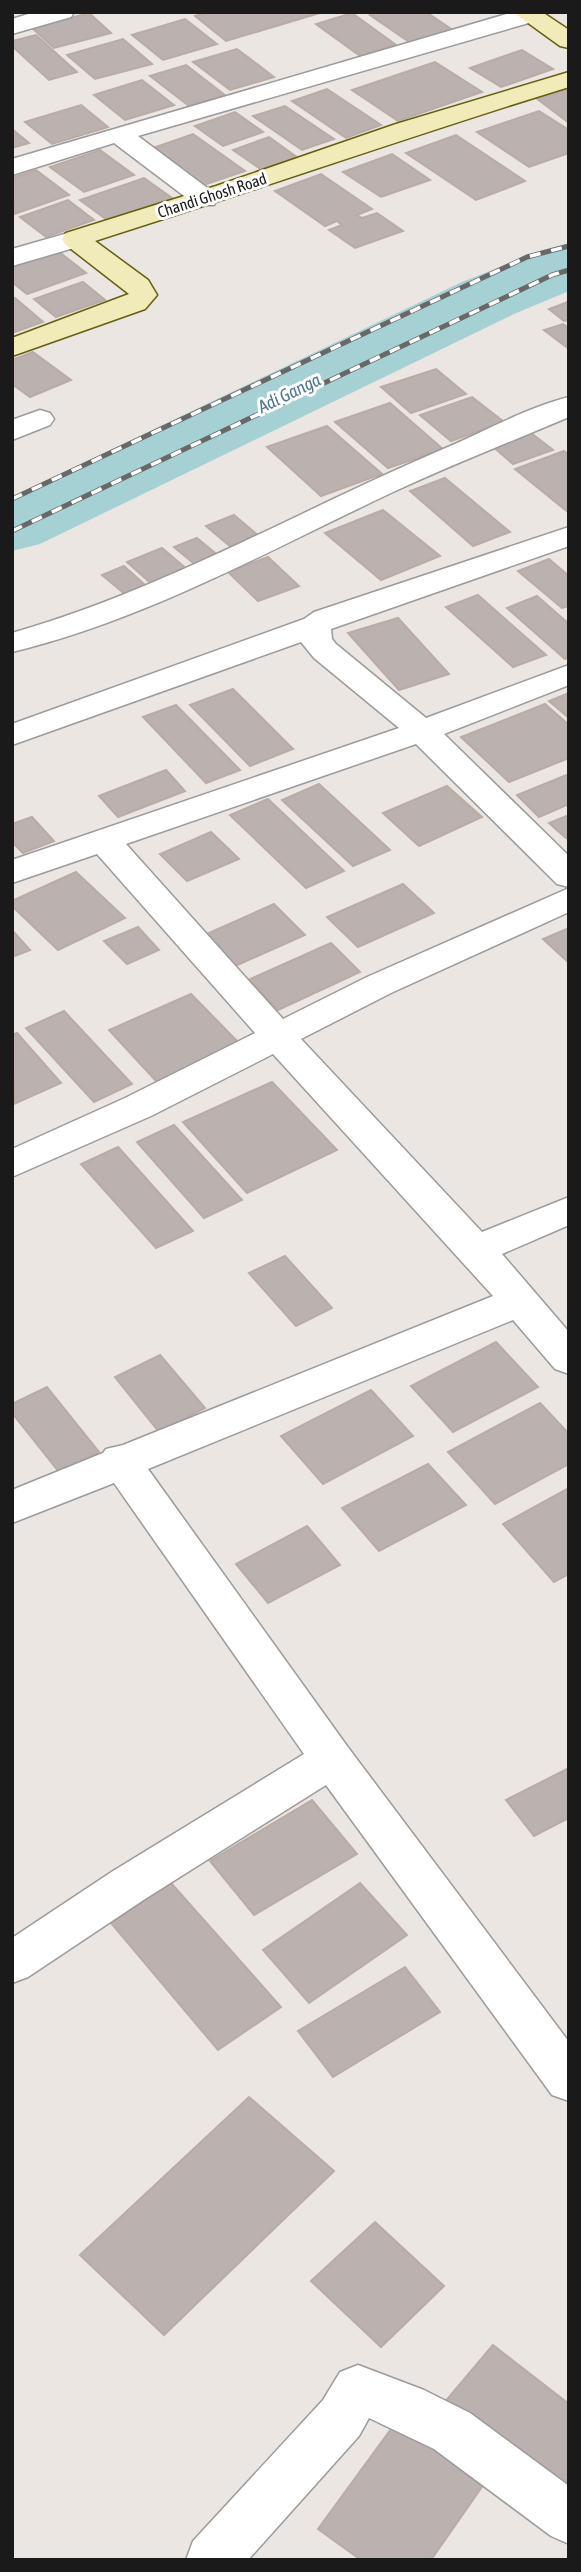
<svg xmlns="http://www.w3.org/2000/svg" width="581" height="2572" font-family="'Asap Condensed',sans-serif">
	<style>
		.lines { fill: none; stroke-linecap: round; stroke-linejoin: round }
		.river { fill: #a5d1d5; fill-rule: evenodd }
		.building { fill: #bbb1ae; stroke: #bbaba5; stroke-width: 2 }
		.street-casing { stroke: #9b9b9b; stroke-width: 3 }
		.secondary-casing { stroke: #645f0f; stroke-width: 3 }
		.street { fill: #fff; fill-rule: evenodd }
		.secondary { fill: #f1ebb9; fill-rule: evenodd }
		.rail-casing { stroke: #686868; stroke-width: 5 }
		.rail { stroke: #fff; stroke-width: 3.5; stroke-dasharray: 11; stroke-linecap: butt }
		.labels { text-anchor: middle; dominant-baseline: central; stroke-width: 6; stroke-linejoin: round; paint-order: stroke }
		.far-street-label { font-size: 16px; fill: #1a1a1a; stroke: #fff }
		.far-water-label { font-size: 18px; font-style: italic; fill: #4c7991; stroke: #fff }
	</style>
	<rect width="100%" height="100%" fill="#ebe6e1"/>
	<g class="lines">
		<polygon class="river" points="569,243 569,291 514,314 40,544 12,551 12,497 462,282 543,250"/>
	</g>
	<g class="building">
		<polygon points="208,12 323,12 226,41 195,16"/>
		<polygon points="379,12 426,12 454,31 412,44 370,15"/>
		<polygon points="89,13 111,33 54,48 32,28"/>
		<polygon points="352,13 396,45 360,56 316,24"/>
		<polygon points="185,19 217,44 163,60 132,35"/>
		<polygon points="36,35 77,72 49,80 12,46 12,41"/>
		<polygon points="123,39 152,64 95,79 67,55"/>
		<polygon points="237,49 274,77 230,90 193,62"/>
		<polygon points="522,50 553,69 501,87 470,68"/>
		<polygon points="435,62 482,92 398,121 352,90"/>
		<polygon points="186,65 225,95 189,106 150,76"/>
		<polygon points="142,80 174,105 125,120 94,95"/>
		<polygon points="327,89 381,125 346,138 292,101"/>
		<polygon points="569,89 569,123 536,98"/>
		<polygon points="81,105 108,127 52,144 25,122"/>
		<polygon points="285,106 334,139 302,150 253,116"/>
		<polygon points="539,111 569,130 569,153 529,167 477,132"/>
		<polygon points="235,112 263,132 223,146 195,126"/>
		<polygon points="12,129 29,143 12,148"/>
		<polygon points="193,134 245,171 198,187 147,150"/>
		<polygon points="456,135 525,181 476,200 406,153"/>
		<polygon points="269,137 298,158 262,170 233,150"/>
		<polygon points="100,150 134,175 84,192 50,167"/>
		<polygon points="392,154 430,180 381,197 343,172"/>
		<polygon points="36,170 69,195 14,214 12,178"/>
		<polygon points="321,174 372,209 357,215 362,218 377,213 403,231 355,248 329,230 342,225 337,221 325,226 275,191"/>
		<polygon points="144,178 172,198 107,220 80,200"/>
		<polygon points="68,200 94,220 46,237 20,217"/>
		<polygon points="58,251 86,273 27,294 12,282 12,267"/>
		<polygon points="83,282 105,300 56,317 34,299"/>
		<polygon points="15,298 43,322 12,333 12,299"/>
		<polygon points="568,302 569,320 564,321 549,309"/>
		<polygon points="563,324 569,328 569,349 544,330"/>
		<polygon points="33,352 71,380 30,397 12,384 12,360"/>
		<polygon points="436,369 466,394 411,413 381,387"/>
		<polygon points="472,397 504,422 451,441 420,415"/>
		<polygon points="390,403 443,449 388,468 335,422"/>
		<polygon points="327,426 382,474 321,496 267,447"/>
		<polygon points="531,433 553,450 513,464 492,446"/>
		<polygon points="564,451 569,455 569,513 515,469"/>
		<polygon points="445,478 510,532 473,546 410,491"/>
		<polygon points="383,510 440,556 381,580 325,533"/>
		<polygon points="234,515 259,536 231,547 206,526"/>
		<polygon points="197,538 220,557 197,566 174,547"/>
		<polygon points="162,548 189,571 153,585 127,562"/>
		<polygon points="268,557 299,586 258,601 228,572"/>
		<polygon points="549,559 569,576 569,606 562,608 518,571"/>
		<polygon points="124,566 146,586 125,594 102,575"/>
		<polygon points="478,595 546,655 513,667 446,607"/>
		<polygon points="537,596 569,624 569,657 565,659 507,608"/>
		<polygon points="398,618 449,674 399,690 348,633"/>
		<polygon points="233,689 293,749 250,766 190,705"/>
		<polygon points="569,693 569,718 549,701"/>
		<polygon points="545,704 569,725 569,758 509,782 461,737"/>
		<polygon points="176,705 240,770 206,783 143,717"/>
		<polygon points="166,770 185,791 118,817 99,796"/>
		<polygon points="569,774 569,804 539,817 517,795"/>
		<polygon points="319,784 390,850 353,866 282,800"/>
		<polygon points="447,786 482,817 419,846 383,813"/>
		<polygon points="268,799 344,871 306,888 230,815"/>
		<polygon points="569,815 569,837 566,838 549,823"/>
		<polygon points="32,817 54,841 23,853 12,842 12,824"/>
		<polygon points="211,832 239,859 187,881 160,854"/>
		<polygon points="76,872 125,918 58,950 12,906 12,901"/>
		<polygon points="403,884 434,913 358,947 327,917"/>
		<polygon points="274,904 305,935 233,967 202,936"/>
		<polygon points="138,927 159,950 127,964 104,941"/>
		<polygon points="569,928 569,963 543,939"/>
		<polygon points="12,930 30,950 12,957"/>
		<polygon points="331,943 360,972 278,1010 248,980"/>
		<polygon points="191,994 240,1044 157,1082 109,1030"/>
		<polygon points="64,1011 132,1084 94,1102 26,1028"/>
		<polygon points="17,1033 61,1083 14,1104 12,1035"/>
		<polygon points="272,1082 337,1150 247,1193 183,1122"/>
		<polygon points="174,1125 242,1200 204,1218 137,1142"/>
		<polygon points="118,1147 193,1231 156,1248 81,1164"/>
		<polygon points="285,1256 332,1308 296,1326 249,1273"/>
		<polygon points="496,1342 538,1387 453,1432 411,1386"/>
		<polygon points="160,1355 205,1408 159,1432 115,1377"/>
		<polygon points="47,1387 99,1452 59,1472 12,1413 12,1404"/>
		<polygon points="371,1390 413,1436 323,1484 281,1436"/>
		<polygon points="540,1403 569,1434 569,1464 495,1504 448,1452"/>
		<polygon points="428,1464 466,1505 379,1551 342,1508"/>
		<polygon points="569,1488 569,1574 554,1582 503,1524"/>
		<polygon points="307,1526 340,1565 268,1603 236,1564"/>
		<polygon points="569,1768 569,1818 534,1836 506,1800"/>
		<polygon points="312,1800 357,1854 254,1915 210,1861"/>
		<polygon points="171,1883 281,2007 218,2050 111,1923"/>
		<polygon points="360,1883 407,1935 309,2003 263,1950"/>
		<polygon points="405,1967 440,2012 333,2077 298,2031"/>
		<polygon points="249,2097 334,2171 164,2335 80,2255"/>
		<polygon points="375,2222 444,2286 381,2347 311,2281"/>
		<polygon points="493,2345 569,2404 569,2484 554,2502 438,2410"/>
		<polygon points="405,2410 493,2471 431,2560 361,2560 318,2529"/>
	</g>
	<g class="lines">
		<g class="street-casing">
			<g id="street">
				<polygon points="35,12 74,12 71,17 12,34 12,19"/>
				<polygon points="513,12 540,12 542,15 539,20 138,136 214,193 218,199 214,205 196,205 114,143 12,175 12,159"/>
				<polygon points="75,231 84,233 88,239 84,245 12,266 12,249"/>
				<path d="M569,397V417C510,442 451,465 393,492C268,551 147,619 12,652V633C163,590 298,511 441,450C482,433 525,408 569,397Z"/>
				<polygon points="40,410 50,413 54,419 50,425 12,440 12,420"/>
				<polygon points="569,527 569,546 331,629 332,639 336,644 426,718 569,665 569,685 444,734 569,856 569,887 557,884 416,744 126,844 283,1019 367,977 569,888 569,912 391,993 301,1039 482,1232 569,1197 569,1225 502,1254 569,1332 569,1374 555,1369 513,1320 148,1469 347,1746 569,2042 569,2101 552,2095 326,1785 145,1899 28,1977 12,1983 12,1938 113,1871 304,1754 114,1483 12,1523 12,1490 103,1453 106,1449 123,1445 493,1296 273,1054 151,1116 12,1177 12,1149 125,1098 255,1033 97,854 12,883 12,860 399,728 314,658 301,642 12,745 12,724 304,619 314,612"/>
				<polygon points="358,2365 424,2390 470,2413 569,2486 569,2544 551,2536 434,2449 369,2418 359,2436 248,2560 186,2560 193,2541 323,2400 340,2372"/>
			</g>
		</g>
		<g class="secondary-casing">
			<g id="secondary">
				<polygon points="513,12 542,12 569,30 569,48 560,46"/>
				<path d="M569,72V87C410,136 254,191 95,241L148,280L157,295L145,309L12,356V338L129,294L66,245L62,239L66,233L216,186L396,124Z"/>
			</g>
		</g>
		<use href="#street" class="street"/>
		<use href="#secondary" class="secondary"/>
		<g class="rail-casing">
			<g id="rail">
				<polyline points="12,499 527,257 569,246"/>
				<polyline points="12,531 552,275 569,270"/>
			</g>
		</g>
		<use href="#rail" class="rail"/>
	</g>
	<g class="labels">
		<g class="far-street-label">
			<text transform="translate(212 195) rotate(-18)">Chandi Ghosh Road</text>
		</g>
		<g class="far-water-label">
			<text transform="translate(289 393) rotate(-26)">Adi Ganga</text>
		</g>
	</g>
	<rect width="581" height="2572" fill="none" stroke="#1a1a1a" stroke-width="28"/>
</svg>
